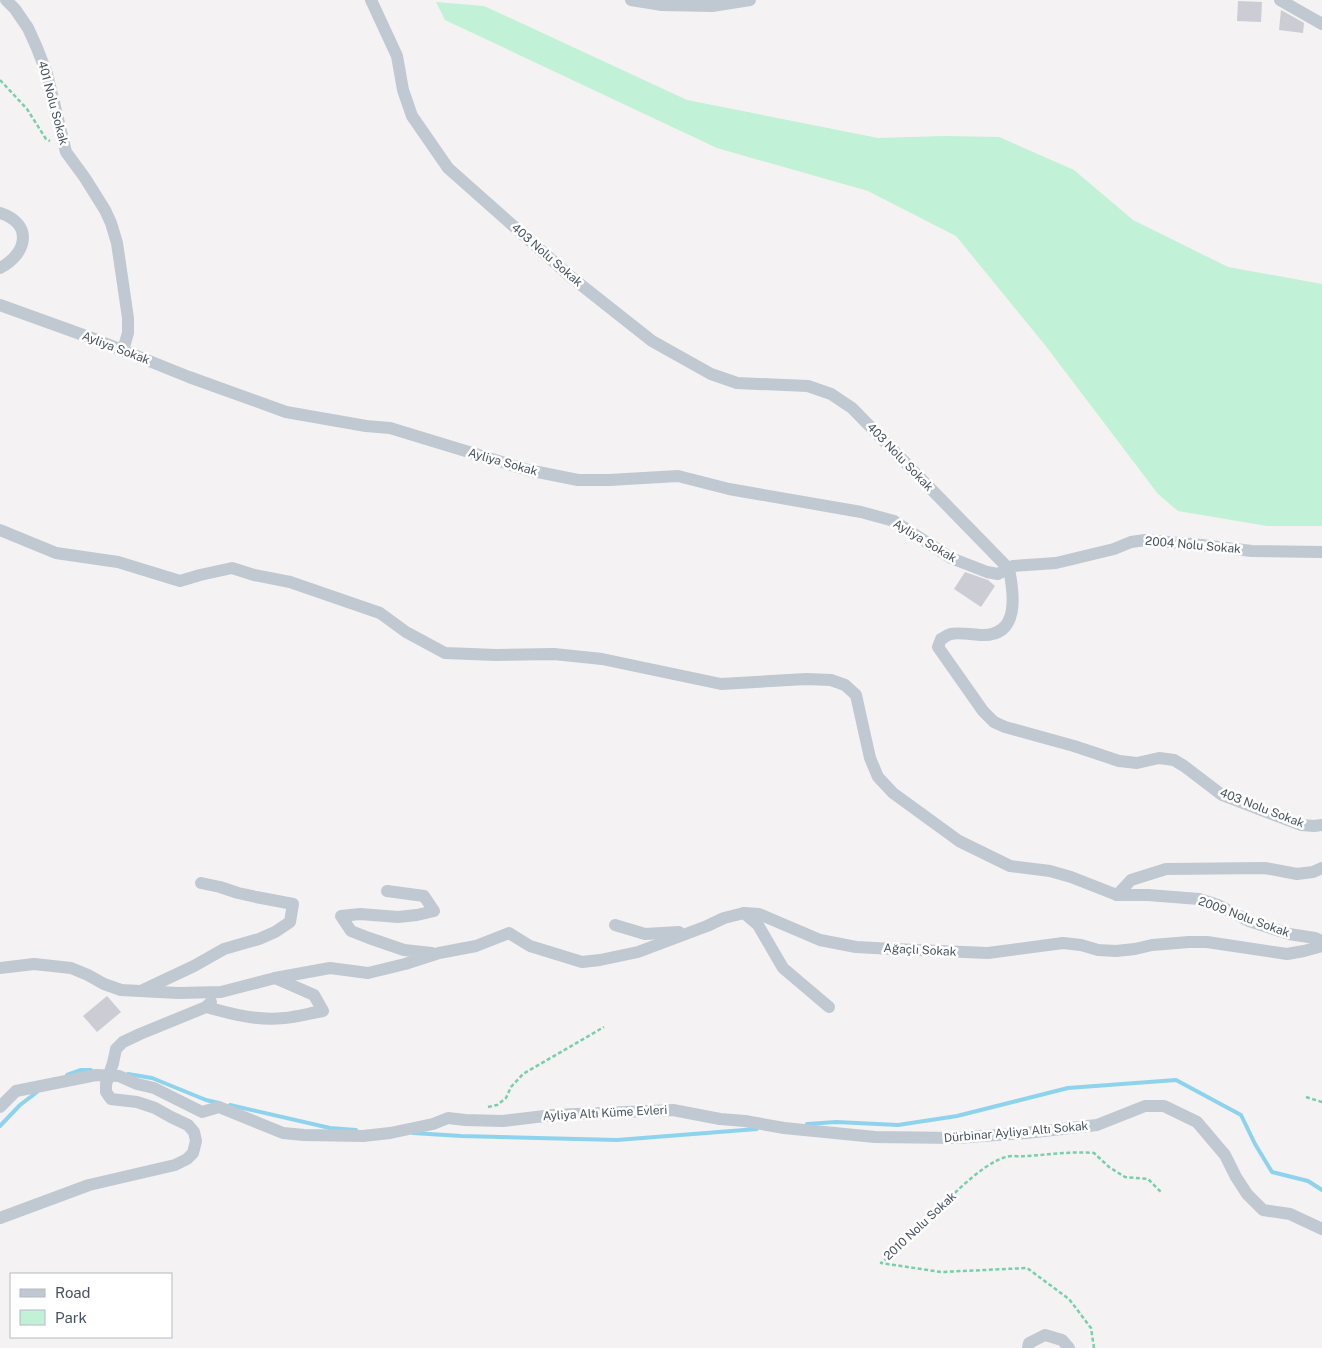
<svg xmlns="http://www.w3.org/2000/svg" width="1322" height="1348" font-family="'Public Sans',sans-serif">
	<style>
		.green { fill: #c1f1d7 }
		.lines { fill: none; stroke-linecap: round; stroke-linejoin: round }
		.stream { stroke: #8ed3ee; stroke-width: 4 }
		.building { fill: #cccdd4 }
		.path { stroke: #78d0ab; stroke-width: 2.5; stroke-dasharray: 4 2.5; stroke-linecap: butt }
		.street { stroke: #c0c8d1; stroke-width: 12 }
		.street-bridge { stroke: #c0c8d1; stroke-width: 12 }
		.labels { text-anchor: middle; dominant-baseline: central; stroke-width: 5; stroke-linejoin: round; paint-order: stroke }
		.street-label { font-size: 12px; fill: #495360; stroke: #fff }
	</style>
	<rect width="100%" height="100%" fill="#f4f2f2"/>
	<polygon class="green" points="436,2 484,6 687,100 878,138 943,136 999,137 1074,170 1133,220 1228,267 1322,284 1322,526 1267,526 1178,511 1158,494 1045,345 956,236 868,191 717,148 445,20"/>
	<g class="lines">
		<g class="stream">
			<polyline points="128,1074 152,1078 206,1100 219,1103"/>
			<polyline points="67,1075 81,1070 91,1070"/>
			<polyline points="230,1105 330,1128 356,1130"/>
			<polyline points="807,1124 836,1122 898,1125 957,1116 1068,1088 1176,1080 1241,1115 1255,1144 1272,1172 1308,1181 1322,1190"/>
			<polyline points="0,1126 20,1105 37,1092"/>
			<polyline points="413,1133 461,1136 617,1140 757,1129"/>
		</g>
	</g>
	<g class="building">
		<polygon points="1238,1 1262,2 1261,22 1237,21"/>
		<polygon points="1281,10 1304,23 1303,33 1279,30"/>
		<polygon points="965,572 988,580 995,586 981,607 954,589"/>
		<polygon points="107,996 121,1012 97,1032 83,1016"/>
	</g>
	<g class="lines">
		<g class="path">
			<polyline points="0,80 27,109 46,139 50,141"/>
			<polyline points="1306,1097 1322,1102"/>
			<polyline points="488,1107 497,1105 506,1098 511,1087 523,1074 604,1027"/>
			<path d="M1094,1348L1091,1328L1069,1299L1027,1268L941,1272L881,1263C893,1253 906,1242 918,1230C938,1210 979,1164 1006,1157C1012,1155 1019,1157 1025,1156C1048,1155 1070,1151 1094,1153L1109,1167L1125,1177L1148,1179L1161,1192"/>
		</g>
		<g class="street">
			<polyline points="6,0 15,9 28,28 37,48 47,74 66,152 85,178 105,210 111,223 117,243 128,318 128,333 123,350"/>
			<path d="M371,0L397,56L403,90L412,116L448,168L571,277L652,341L711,374L737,383L808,386L831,394L852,408L1009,569C1014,594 1020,636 982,635C975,635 958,632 951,634C948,634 944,638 941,639L938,647L983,711L994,722L1005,727L1074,746L1119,761L1137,763L1159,758L1174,760L1184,766L1222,795L1301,825L1314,826L1322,825"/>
			<polyline points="631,0 662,5 712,6 750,0"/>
			<polyline points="1280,0 1322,24"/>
			<path d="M0,213C34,224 27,254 0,268"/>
			<polyline points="0,305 97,340 189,377 286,412 366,426 390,428 528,470 578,480 609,480 678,476 729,489 861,512 894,521 951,558 987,572 998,574 1013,566 1056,563 1114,549 1131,542 1145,540 1202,545 1252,551 1322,552"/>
			<polyline points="0,530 56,553 118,562 180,581 200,575 232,568 254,575 290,582 380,613 406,632 445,653 496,655 554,654 602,659 721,684 806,679 831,680 845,685 856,695 870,758 878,777 893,793 959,841 1010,866 1050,871 1071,877 1117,895 1148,895 1199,899 1218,905 1249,921 1289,934 1315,938 1322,941"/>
			<polyline points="387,891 424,896 434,911 417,915 398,917 360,914 341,916 351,931 369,938 404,950 432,953"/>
			<polyline points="1117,895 1131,880 1166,869 1265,868 1297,874 1313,872 1322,868"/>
			<polyline points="744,913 758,925 783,968 829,1007"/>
			<polyline points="615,925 645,934 679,932"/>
			<polyline points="0,968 34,964 71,968 88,975 104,984 121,990 178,993 221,992 275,978 330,968 368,973 405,964 439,953 476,946 509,933 530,946 582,962 600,960 638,952 707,926 724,918 744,913 759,914 820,940 856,947 893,949 988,953 1063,943 1081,945 1098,950 1116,951 1135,949 1152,945 1189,942 1207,942 1287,954 1304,951 1322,946"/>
			<polyline points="143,990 194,966 224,949 259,939 275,932 290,922 293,904 256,897 238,893 220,887 201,883"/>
			<path d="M206,1007C232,1014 257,1021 284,1018C297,1017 310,1013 323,1011L314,995L275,978"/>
			<polyline points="113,1063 116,1049 123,1042 140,1034 206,1007 211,1002"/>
			<polyline points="0,1107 16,1091 96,1075 119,1076 137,1084 154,1088 202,1112 219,1107 283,1133 304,1135 363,1136 390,1133 433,1124 448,1118 465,1120 503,1121 553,1115 673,1110 720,1119 745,1121 784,1128 875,1137 956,1138 1026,1133 1097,1125 1145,1106 1164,1106 1197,1122 1225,1155 1236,1177 1247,1194 1263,1210 1290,1214 1322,1229"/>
			<polyline points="0,1218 89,1185 175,1165 187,1159 193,1153 196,1141 194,1132 188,1125 171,1117 155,1108 137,1102 111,1099 106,1092 106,1084"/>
			<polyline points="1028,1348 1029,1343 1045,1335 1062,1340 1069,1348"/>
		</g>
		<polyline class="street-bridge" points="106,1084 113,1063"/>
	</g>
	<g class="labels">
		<g class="street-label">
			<text transform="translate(53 103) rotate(75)">401 Nolu Sokak</text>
			<text transform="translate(547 255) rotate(41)">403 Nolu Sokak</text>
			<text transform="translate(116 348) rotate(21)">Ayliya Sokak</text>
			<text transform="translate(900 457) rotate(46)">403 Nolu Sokak</text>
			<text transform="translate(503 462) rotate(16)">Ayliya Sokak</text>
			<text transform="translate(925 541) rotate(31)">Ayliya Sokak</text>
			<text transform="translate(1193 545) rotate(5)">2004 Nolu Sokak</text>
			<text transform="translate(1262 808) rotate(21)">403 Nolu Sokak</text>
			<text transform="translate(1244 917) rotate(20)">2009 Nolu Sokak</text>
			<text transform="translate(920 950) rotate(3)">Ağaçlı Sokak</text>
			<text transform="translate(605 1113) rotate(-3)">Ayliya Altı Küme Evleri</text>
			<text transform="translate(1016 1132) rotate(-5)">Dürbinar Ayliya Altı Sokak</text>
			<text transform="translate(920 1226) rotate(-43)">2010 Nolu Sokak</text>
		</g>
	</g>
	<rect x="10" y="1273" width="162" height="65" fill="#ffffff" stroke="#b6babf"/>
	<rect x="20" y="1289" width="25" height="8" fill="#c0c8d1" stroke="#b6babf"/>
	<text x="55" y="1298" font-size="15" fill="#495360">Road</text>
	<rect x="20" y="1310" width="25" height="15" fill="#c1f1d7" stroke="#b6babf"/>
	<text x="55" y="1323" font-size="15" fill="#495360">Park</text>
</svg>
